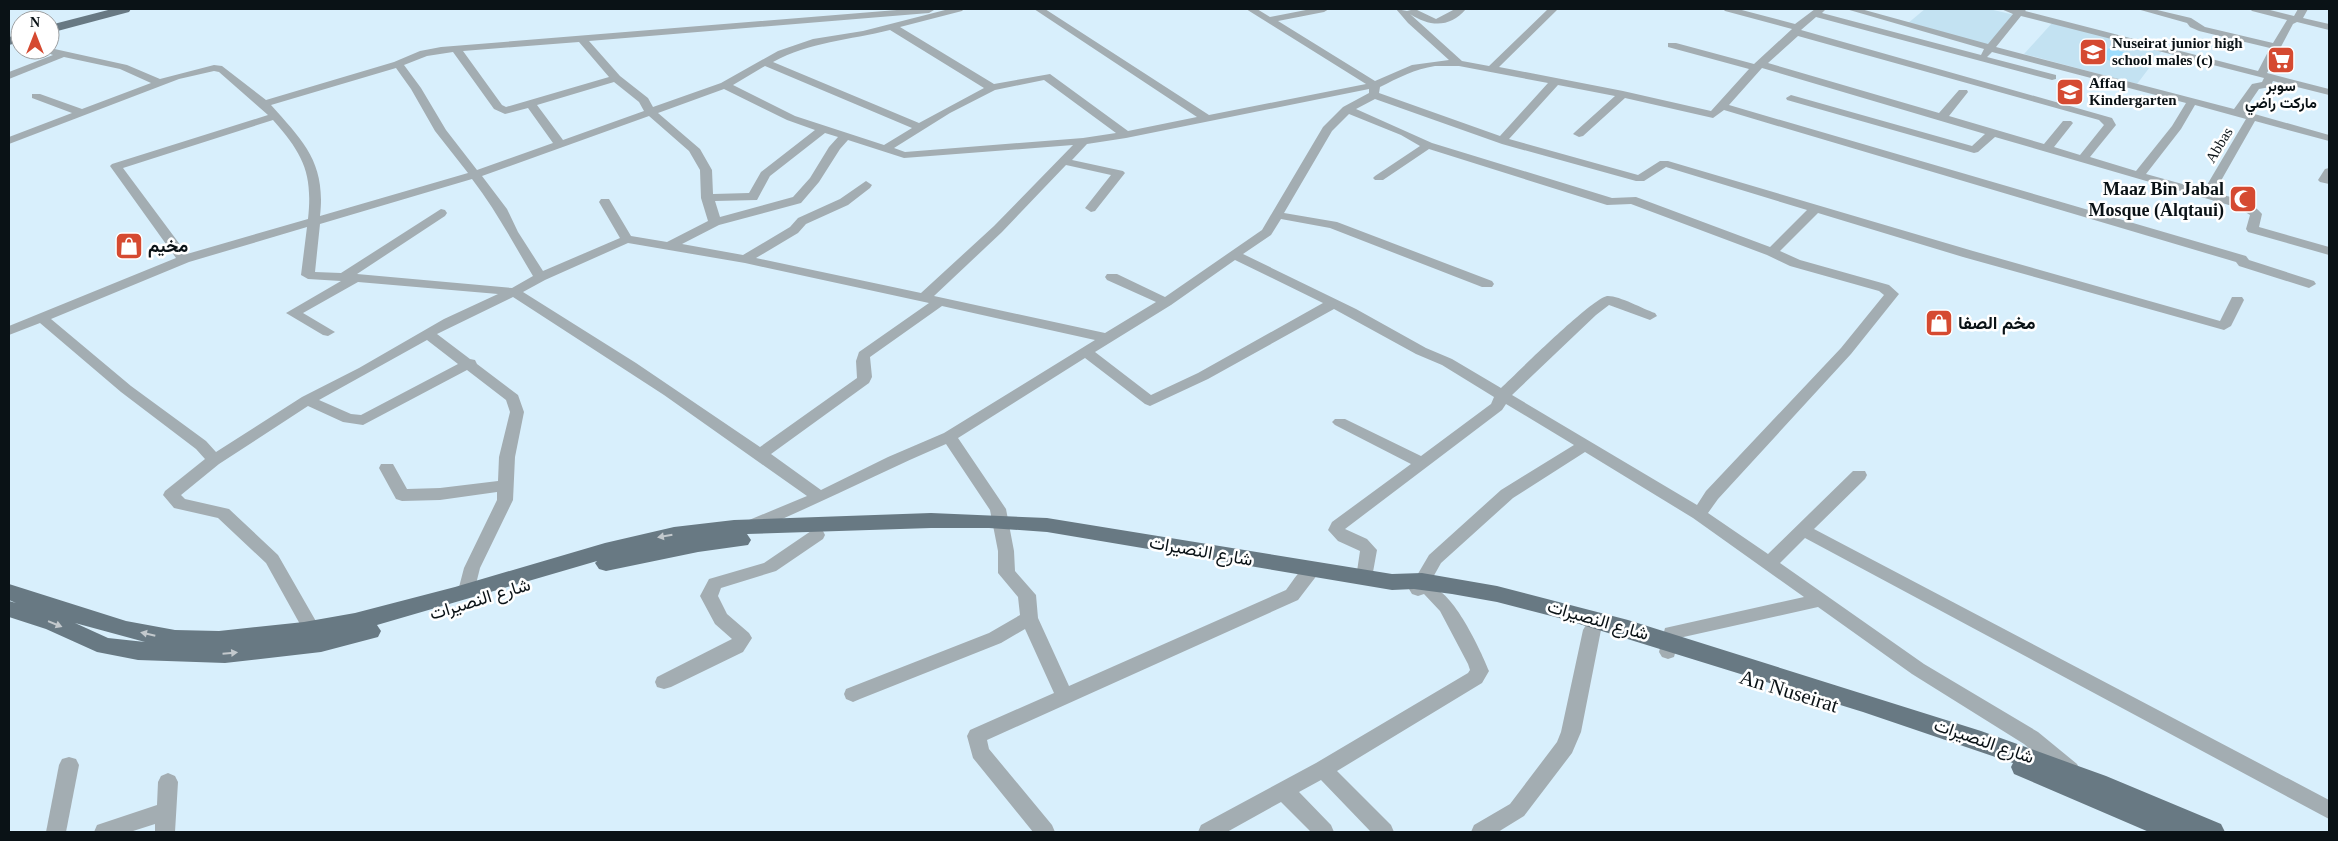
<svg xmlns="http://www.w3.org/2000/svg" width="2338" height="841" font-family="'Times New Roman',Vazirmatn,serif">
	<style>
		.built { fill: #c3e2f2 }
		.green { fill: #9eddfd }
		.lines { fill: none; stroke-linecap: round; stroke-linejoin: round }
		.minor { fill: #a3adb2; fill-rule: evenodd }
		.major { fill: #687983; fill-rule: evenodd }
		.oneway { fill: #c3c9cd }
		.labels { text-anchor: middle; dominant-baseline: central; stroke-width: 5; stroke-linejoin: round; paint-order: stroke }
		.far-poi-label { font-size: 15px; font-weight: bold; fill: #0a1216; stroke: #fff; text-anchor: start }
		.far-street-label { font-size: 15px; fill: #0a1216; stroke: #fff }
		.poi-label { font-size: 18px; font-weight: bold; fill: #0a1216; stroke: #fff; text-anchor: start }
		.street-label { font-size: 18px; fill: #0a1216; stroke: #fff }
		.near-street-label { font-size: 21px; fill: #0a1216; stroke: #fff }
	</style>
	<rect width="100%" height="100%" fill="#d8effc"/>
	<g class="built">
		<polygon points="1925,9 1989,9 2015,15 1990,46 1907,24"/>
		<polygon points="2053,22 2162,51 2137,84 2024,54"/>
	</g>
	<polygon class="green" points="2109,48 2127,53 2119,63 2100,58"/>
	<g class="lines">
		<g class="minor">
			<path d="M909,9L934,10L929,13L589,41L620,76L648,98L653,107L721,83L778,51L813,39L863,31L949,9H964L962,11L900,27L994,84L1050,74L1128,131L1197,117L1034,9H1045L1209,115L1366,84L1246,9H1257L1270,17L1311,9H1329L1324,12L1278,21L1375,81L1412,65L1449,60L1408,23L1396,9L1407,11L1415,9L1436,19L1455,9H1466C1450,28 1430,27 1410,14L1462,61L1489,66L1548,9H1558L1499,67L1623,91L1711,111L1749,69L1668,47V43H1676L1754,64L1792,29L1725,11L1723,9H1738L1795,24L1815,9H1826L1822,13L1981,55L1984,49L1846,9H1861L1988,44L2013,14L2001,9H2027L2025,11L2258,71L2270,48L2199,31L2190,27L2187,23L2137,9H2153L2191,18L2205,27L2273,43L2287,20L2252,11L2250,9H2266L2294,16L2298,9H2308L2303,18L2329,24V30L2297,22L2293,24L2267,73L2329,89V95L2273,81L2270,87L2259,89L2244,111L2329,135V141L2255,121L2214,193C2230,197 2251,200 2262,214L2259,227L2329,247V255L2248,232L2246,229L2250,215L2239,208L1995,137L1978,152L1974,153L1787,100L1786,98L1791,95L1972,146L1985,134L1762,68L1729,105L2246,256L2249,260L2314,281L2316,284L2309,288L2239,266L2236,262L1724,110L1713,118L1625,98L1583,136L1579,137L1573,134L1575,132L1615,96L1558,85L1509,139L1638,175L1660,161H1668L1973,251L2220,321L2232,297H2242L2244,300L2231,326L2224,330L1963,257L1818,213L1780,251L1800,260L1889,285L1899,294L1851,354L1718,499L1708,513L1768,554L1853,471H1865L1867,475L1865,479L1814,529L2329,800V819L1805,538L1780,563L1924,664L2038,732L2077,764L2080,770L2077,776L2070,778L2063,776L2024,744L1912,674L1818,607L1679,638L1674,657L1668,659L1662,657L1659,652L1665,628L1804,597L1693,518L1585,452L1513,498L1441,563L1427,588C1449,581 1482,653 1489,671L1482,683L1337,771L1391,825L1394,832H1371L1321,780L1299,792L1331,825L1334,832H1311L1281,802L1227,832H1198L1201,825L1316,763L1468,673L1470,670L1468,664L1440,611L1424,594L1418,596L1412,594L1409,589L1429,555L1501,490L1574,445L1506,404L1502,410L1345,529L1367,539L1377,550L1371,583L1365,584L1359,583L1356,578L1360,551L1338,541L1328,530L1332,522L1411,464L1335,425L1332,422L1335,419H1345L1421,456L1491,404L1494,397L1442,365L1416,354L1334,309L1208,379L1150,406L1145,404L1085,358L958,438L1006,509L1014,551L1015,571L1036,595L1038,618L1069,686L1286,590C1294,580 1303,561 1318,566L1321,570L1298,600L987,740L989,749L1052,825L1055,832H1033L973,758L967,736L970,730L1054,693L1025,629L1001,643L860,699L853,702L846,699L844,694L846,689L989,633L1020,615L1018,597L998,573V551L990,510L946,444C881,472 819,504 754,531L748,533L742,531L740,527L742,523L807,496L664,395L513,297L437,334L470,359L475,360L477,364L518,395L524,412L515,457L513,500L480,568L473,596L467,598L461,596L458,591L464,568L497,500V492L440,500L402,501L396,499L379,468L381,464H393L407,489L440,488L498,481L499,457L510,412L506,400L467,370L363,425L343,422L308,406L219,464L181,495L185,499L229,509L278,555L321,630L318,635L312,637L306,635L266,563L218,518L174,508L163,495L165,491L205,459L196,449L121,392L40,323L9,335V326L176,258L110,166L112,164L268,115L219,72L214,71L179,79L9,144V137L72,113L32,98V94H40L82,109L151,83L120,69L64,57L9,79V72L53,55L40,50H50V48L127,65L160,79L214,65L222,66L266,100L394,62L420,51L441,47ZM2021,16L2264,78L2262,82L2252,84L2234,109L1996,47ZM1816,17L2052,80L2056,79V75L1987,57L1992,52L2186,103L2172,126L2136,171L2090,157L2116,125L2112,118L1801,30ZM890,30L984,88L919,123L773,62C809,42 850,40 890,30ZM1798,36L2099,120L2104,125L2080,155L2054,147L2073,123L2071,121H2063L2044,144L1949,116L1968,92L1967,90H1959L1939,113L1768,63ZM579,42L609,77L506,107L502,105L463,51ZM453,52L494,109L505,114L528,108L553,143L477,170L446,130L421,88L404,65L427,56ZM765,66L912,128L884,145L795,116L733,85ZM1435,66H1459L1548,83L1500,136L1379,93L1380,87C1398,78 1415,69 1435,66ZM396,68L411,89L435,131L468,173L320,216C326,163 304,142 271,105ZM1044,80L1116,133L1083,138L905,152L894,148L950,113L995,90ZM614,82L639,102L644,111L563,140L537,105ZM724,89L787,120L815,130L761,172L749,193L713,194L712,170L700,149L658,113ZM1369,89V93L1343,107L1323,127L1262,230L1165,297L1117,274H1107L1105,277L1107,280L1156,302L1105,333L934,296L1002,232L1066,165L1111,175L1085,208L1091,212L1095,211L1125,173L1123,171L1072,160L1087,144L1126,138ZM1375,99L1502,144L1636,181H1644L1666,167L1807,210L1770,247L1636,197L1612,198L1432,143L1356,109ZM2195,105L2246,119L2204,190L2146,174L2181,129ZM1349,114L1401,135L1420,146L1375,176L1373,178L1375,180H1383L1429,149L1607,205L1631,204L1767,255L1790,266L1879,291L1884,295L1841,348L1706,491L1697,505L1512,395L1596,315L1609,305L1650,320L1657,316L1655,313C1643,309 1620,296 1608,296C1594,296 1516,374 1501,388L1452,359L1426,348L1356,309L1243,254L1271,235L1281,219L1330,228L1482,287H1492L1494,284L1492,281L1337,222L1284,213L1332,131ZM649,116L689,151L700,170L701,198L708,221L667,242L631,236L609,199H601L599,202L620,238L543,271L518,232L507,209L482,176ZM273,120C303,154 313,173 308,219L187,254L123,168ZM825,133L838,137L829,147L810,178L793,197L720,217L715,201L757,200L770,176ZM848,140L904,158L1073,145L994,226L921,293L756,258L798,233L806,224L848,205L870,188L872,185L866,181L840,199L798,218L790,227L743,255L682,244L719,225L801,203L819,182L840,149ZM472,179C496,210 513,243 533,276L512,288L357,274L445,216L447,213L445,210L441,209L341,273L315,272L320,224ZM307,227L301,275L308,279L341,281L286,313L323,335L328,336L335,332L303,313L358,282L498,294L444,319L359,368L302,397L216,452L206,441L131,386L51,319L189,262ZM628,243L745,263L929,303L859,352L856,361L857,378L760,447L636,363L523,292L545,280ZM1235,260L1323,303L1198,373L1151,395L1095,352L1171,305ZM942,306L1095,340L944,433L888,457L821,490L771,454L869,383L872,377L870,357ZM427,340L458,364L361,415L351,414L319,400Z"/>
			<polygon points="2329,168 2329,184 2320,182 2318,180 2325,169"/>
			<polygon points="817,529 823,531 825,535 823,539 776,571 721,588 718,596 727,614 749,633 752,638 743,652 671,687 664,689 657,687 655,682 657,677 732,639 715,624 700,596 709,579 764,563 811,531"/>
			<polygon points="1592,623 1598,625 1601,630 1581,732 1572,753 1524,816 1498,832 1471,832 1474,825 1510,804 1557,742 1561,732 1583,630 1586,625"/>
			<polygon points="69,757 76,759 79,765 66,832 46,832 59,765 62,759"/>
			<polygon points="168,773 175,776 178,782 175,832 155,832 155,824 130,832 94,832 97,825 157,805 158,782 161,776"/>
		</g>
		<g class="major">
			<polygon points="112,9 131,9 129,12 50,33 50,25"/>
			<polygon points="20,34 20,42 9,45 9,37"/>
			<path d="M931,513L1047,518L1392,574L1422,573L1497,586L1628,620L1981,731L2106,776L2221,824L2225,832H2149L2014,774L2011,767L2013,763L1863,712L1563,619L1497,602L1452,594L1414,589L1392,590L1047,532L989,528H931L747,534L751,540L748,545L698,552L606,571L599,569L595,563L597,561L377,625L381,631L378,637L321,652L225,663L138,660L97,652L46,629L9,617V601L16,603L9,600V584L126,621L175,630L219,631L304,622L355,613L455,587L605,543L674,527L734,520ZM75,623L145,642L108,638Z"/>
		</g>
	</g>
	<defs><path id="oneway-solid" d="M-6-.8H1V-3.2L6.5 0L1 3.2V.8H-6Z" transform="scale(1.25)"/></defs>
	<g class="oneway">
		<use href="#oneway-solid" transform="translate(665 536) rotate(170)"/>
		<use href="#oneway-solid" transform="translate(55 624) rotate(22)"/>
		<use href="#oneway-solid" transform="translate(148 634) rotate(-167)"/>
		<use href="#oneway-solid" transform="translate(230 653) rotate(-5)"/>
	</g>
	<defs>
		<g id="school-square" transform="scale(1.4375)"><rect x="-9" y="-9" width="18" height="18" rx="4" fill="#d54a31" stroke="#fff"/><path d="M0-5L7-2L0 1L-7-2ZM-4 1L0 2.5L4 1V4Q0 6-4 4Z" fill="#fff"/></g>
		<g id="supermarket-square" transform="scale(1.4375)"><rect x="-9" y="-9" width="18" height="18" rx="4" fill="#d54a31" stroke="#fff"/><path d="M-6-5.5h2.5l.6 2H6L4.5 2H-2.5L-4.4-4H-6ZM-1.5 3.2a1.3 1.3 0 1 0 .1 0ZM3 3.2a1.3 1.3 0 1 0 .1 0Z" fill="#fff"/></g>
		<g id="mosque-square" transform="scale(1.4375)"><rect x="-9" y="-9" width="18" height="18" rx="4" fill="#d54a31" stroke="#fff"/><path d="M3.5-4.9A6 6 0 1 0 3.5 4.9A5 5 0 1 1 3.5-4.9Z" fill="#fff"/></g>
		<g id="shop-square" transform="scale(1.4375)"><rect x="-9" y="-9" width="18" height="18" rx="4" fill="#d54a31" stroke="#fff"/><path d="M-5-2.5h2.3a2.7 3.5 0 0 1 5.4 0H5L5.5 6h-11ZM-1.5-2.5h3a1.5 2.3 0 0 0-3 0Z" fill="#fff"/></g>
	</defs>
	<g fill-rule="evenodd">
		<use href="#school-square" x="2093" y="52"/>
		<use href="#supermarket-square" x="2281" y="60"/>
		<use href="#school-square" x="2070" y="92"/>
		<use href="#mosque-square" x="2243" y="199"/>
		<use href="#shop-square" x="129" y="246"/>
		<use href="#shop-square" x="1939" y="323"/>
	</g>
	<g class="labels">
		<g class="far-poi-label">
			<text x="2112" y="43">Nuseirat junior high<tspan x="2112" dy="17">school males (c)</tspan></text>
			<text x="2089" y="83">Affaq<tspan x="2089" dy="17">Kindergarten</tspan></text>
			<text x="2281" y="86" text-anchor="middle">سوبر<tspan x="2281" dy="17">ماركت راضي</tspan></text>
		</g>
		<g class="far-street-label">
			<text transform="translate(2219 145) rotate(-59)">Abbas</text>
		</g>
		<g class="poi-label">
			<text x="2224" y="189" text-anchor="end">Maaz Bin Jabal<tspan x="2224" dy="21">Mosque (Alqtaui)</tspan></text>
			<text x="148" y="246">مخيم</text>
			<text x="1958" y="323">مخم الصفا</text>
		</g>
		<g class="street-label">
			<text transform="translate(1201 551) rotate(10)">شارع النصيرات</text>
			<text transform="translate(480 599) rotate(-17)">شارع النصيرات</text>
			<text transform="translate(1598 620) rotate(16)">شارع النصيرات</text>
			<text transform="translate(1984 741) rotate(19)">شارع النصيرات</text>
		</g>
		<g class="near-street-label">
			<text transform="translate(1789 691) rotate(17)">An Nuseirat</text>
		</g>
	</g>
	<rect width="2338" height="841" fill="none" stroke="#0a1216" stroke-width="20"/>
	<g transform="translate(35 35)"><circle r="24" fill="#ffffff" stroke="#9da0a2"/>
	<path d="M0-4L9 19L0 12L-9 19Z" fill="#d54a31"/>
	<text y="-8" font-size="14" font-weight="bold" text-anchor="middle" fill="#0a1216">N</text>
	</g>
</svg>
